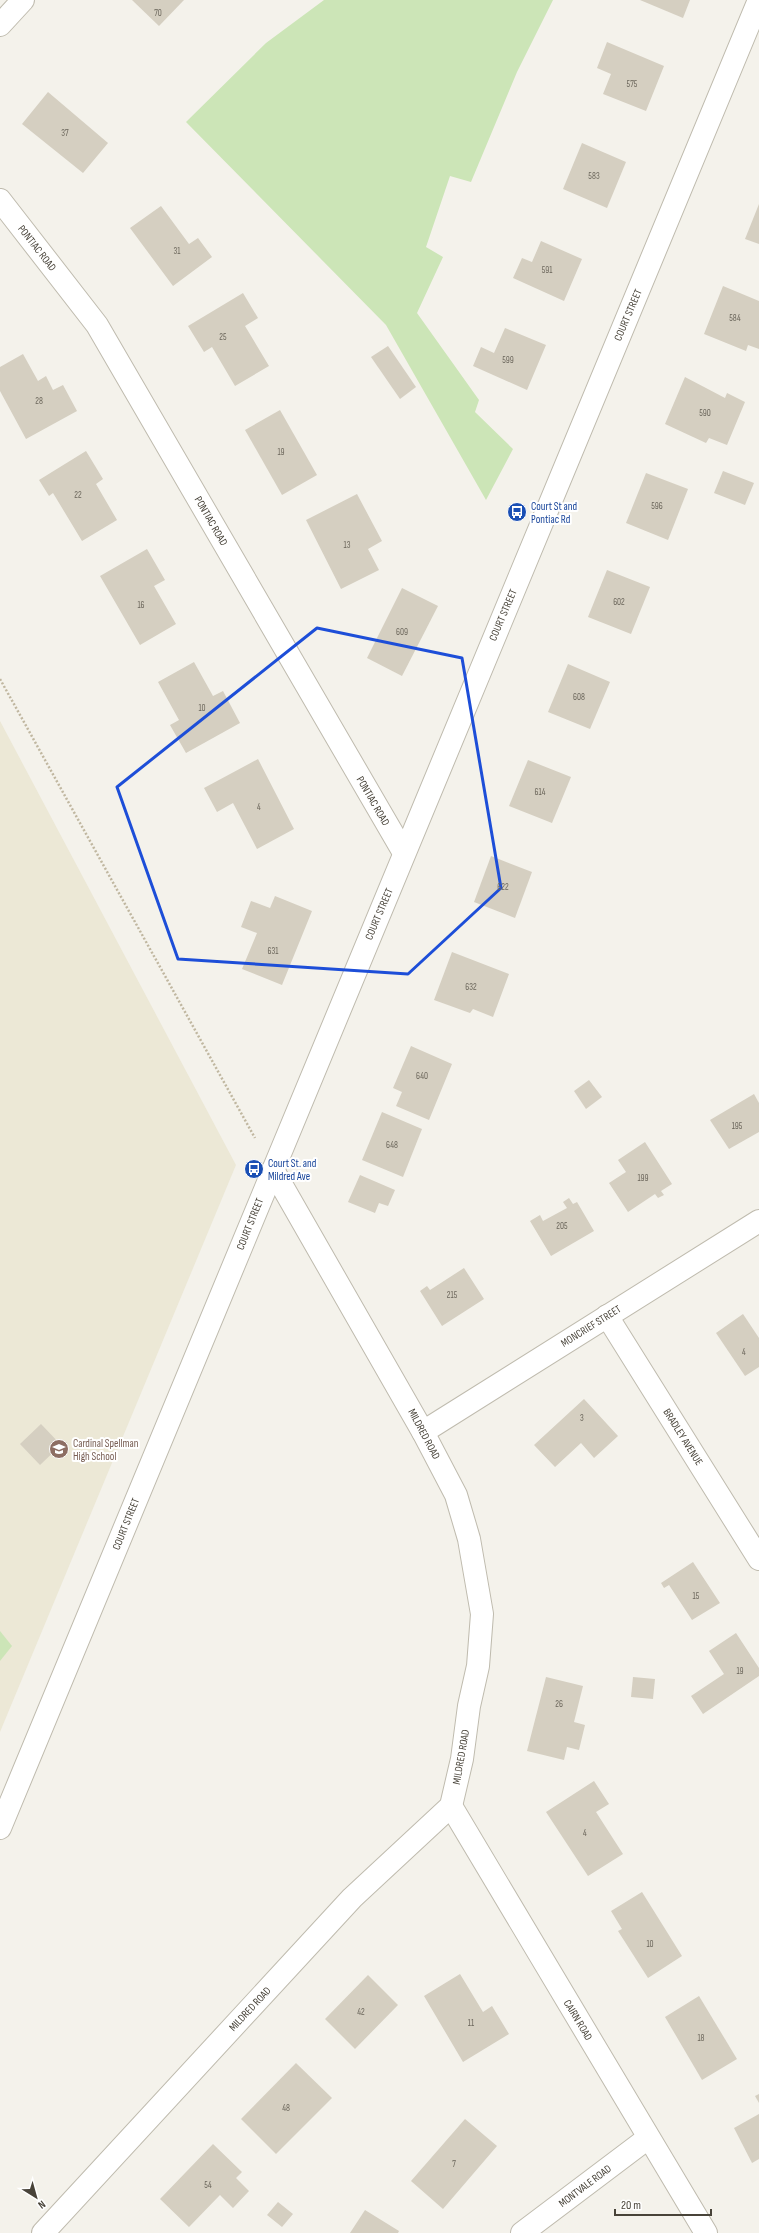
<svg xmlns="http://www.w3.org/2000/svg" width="759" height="2233" font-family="'Sofia Sans Condensed',sans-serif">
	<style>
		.education { fill: #ece8d6 }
		.green { fill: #cce5b7 }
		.building { fill: #d5cfc1 }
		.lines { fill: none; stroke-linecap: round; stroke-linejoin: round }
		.minor-casing { stroke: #bfbbae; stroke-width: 24 }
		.path { stroke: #c0b7a0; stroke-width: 2.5; stroke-dasharray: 2 2; stroke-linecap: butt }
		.minor { stroke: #fff; stroke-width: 22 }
		.marked { fill: none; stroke: #1d4ed8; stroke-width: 3; stroke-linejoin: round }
		.labels { text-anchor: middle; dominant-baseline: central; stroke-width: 4; stroke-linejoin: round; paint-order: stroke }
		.number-label { font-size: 9px; fill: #6b665b }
		.street-label { font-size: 11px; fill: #484339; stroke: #fff }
		.transit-label { font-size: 11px; fill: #164399; stroke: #fff; text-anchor: start }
		.education-label { font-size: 11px; fill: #785e54; stroke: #fff; text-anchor: start }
	</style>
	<rect width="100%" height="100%" fill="#f4f2eb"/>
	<polygon class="education" points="0,721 236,1165 0,1732"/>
	<g class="green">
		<polygon points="324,0 553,0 517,72 471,182 450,176 426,247 443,257 417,313 479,400 475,412 513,449 486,500 386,325 186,122 266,43"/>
		<polygon points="0,1631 12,1646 0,1661"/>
	</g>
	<g class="building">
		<polygon points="132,0 184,0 159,26"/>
		<polygon points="640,0 690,0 683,18"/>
		<polygon points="607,42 664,66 646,111 603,94 611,74 597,68"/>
		<polygon points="48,92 108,143 83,173 22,124"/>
		<polygon points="582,143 626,162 607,208 563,189"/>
		<polygon points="759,204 759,244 745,239"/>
		<polygon points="161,206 189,244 198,238 212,257 173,286 130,228"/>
		<polygon points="541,241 582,259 564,301 513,278 522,258 532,262"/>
		<polygon points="723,286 759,301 759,349 748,345 746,351 704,334"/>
		<polygon points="243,293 258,318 245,326 269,366 235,386 212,347 204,352 188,326"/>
		<polygon points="505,328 546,345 527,390 473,366 481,347 494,353"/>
		<polygon points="388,346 416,387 400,399 371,357"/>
		<polygon points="23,354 38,381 46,376 53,390 63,385 77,411 26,439 0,391 0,367"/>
		<polygon points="685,377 725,398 727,393 745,402 727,445 709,438 706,443 665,424"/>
		<polygon points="280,410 317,475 282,495 245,430"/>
		<polygon points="86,451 103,479 96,484 117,520 82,541 53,493 49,496 39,480"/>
		<polygon points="723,471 754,483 745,505 714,493"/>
		<polygon points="646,473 688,489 668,540 626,523"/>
		<polygon points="357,494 382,541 368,549 379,570 341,589 306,520"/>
		<polygon points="147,549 165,580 154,586 176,624 140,645 100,576"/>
		<polygon points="607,570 650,587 631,634 588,617"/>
		<polygon points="402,588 438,606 402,676 367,658"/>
		<polygon points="194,662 213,696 223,691 240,723 186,753 170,725 179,720 158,682"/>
		<polygon points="568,664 610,682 590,729 548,712"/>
		<polygon points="258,759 294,829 257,849 233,803 217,812 204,788"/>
		<polygon points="528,760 571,777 552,823 509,806"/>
		<polygon points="491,856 532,872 515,918 474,902"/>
		<polygon points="275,896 312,911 282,985 242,969 257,933 241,927 251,901 270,908"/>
		<polygon points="452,952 509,974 493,1017 473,1009 470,1013 434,1000"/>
		<polygon points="411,1046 452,1064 429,1120 396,1106 402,1092 393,1088"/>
		<polygon points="589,1080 602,1097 586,1109 574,1091"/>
		<polygon points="754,1094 759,1103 759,1132 729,1149 710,1120"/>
		<polygon points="382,1112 422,1129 403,1177 362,1160"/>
		<polygon points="645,1142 672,1184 661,1191 664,1195 658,1198 655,1194 628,1212 609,1183 626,1172 618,1160"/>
		<polygon points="360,1175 395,1190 388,1206 379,1203 375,1213 348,1202"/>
		<polygon points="569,1198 573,1204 577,1202 594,1231 551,1256 530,1221 540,1215 543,1221 567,1208 563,1202"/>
		<polygon points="464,1268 484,1299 442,1326 420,1291 427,1286 430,1290"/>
		<polygon points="743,1314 759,1338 759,1367 745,1376 716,1333"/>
		<polygon points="584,1399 618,1436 594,1458 581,1443 555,1467 534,1445"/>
		<polygon points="41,1424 61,1445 40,1465 20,1444"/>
		<polygon points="693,1562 720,1603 692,1620 669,1585 664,1588 661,1583"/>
		<polygon points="736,1633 759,1668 759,1676 703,1714 691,1696 724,1674 709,1651"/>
		<polygon points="546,1677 583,1686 574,1722 585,1725 579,1750 567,1747 564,1760 527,1751"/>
		<polygon points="633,1677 655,1679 653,1699 631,1697"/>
		<polygon points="594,1781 609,1804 596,1812 623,1854 588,1876 546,1812"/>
		<polygon points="642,1892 682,1956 648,1978 618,1931 622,1929 611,1911"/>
		<polygon points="460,1974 483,2012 492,2006 509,2034 463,2062 424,1996"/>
		<polygon points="368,1975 398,2005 355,2049 325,2019"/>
		<polygon points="699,1996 737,2059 702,2080 665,2017"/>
		<polygon points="296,2063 332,2098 276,2154 241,2119"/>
		<polygon points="759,2094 759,2103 755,2096"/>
		<polygon points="759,2114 759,2159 752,2163 734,2128"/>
		<polygon points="465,2119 497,2146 443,2209 411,2181"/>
		<polygon points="213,2144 242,2172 236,2178 249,2191 233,2208 220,2195 189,2227 160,2199"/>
		<polygon points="278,2202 293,2214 282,2227 267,2215"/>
		<polygon points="365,2210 399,2231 398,2233 350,2233"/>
	</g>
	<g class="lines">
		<g class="minor-casing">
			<g id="minor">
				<polyline points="0,25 23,0"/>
				<polyline points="0,200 97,325 404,853"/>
				<polyline points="607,1316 759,1559"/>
				<polyline points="423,1432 759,1221"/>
				<polyline points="451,1806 706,2233"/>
				<polyline points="0,1828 759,0"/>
				<polyline points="43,2233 352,1898 451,1806 462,1759 469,1706 478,1666 482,1614 469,1539 456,1495 423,1432 273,1170"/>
				<polyline points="522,2233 648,2138"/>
			</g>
		</g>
		<polyline class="path" points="0,679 255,1138"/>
		<use href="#minor" class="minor"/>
	</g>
	<path class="marked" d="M317,628L462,658L501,888L408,974L178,959L117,787Z"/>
	<defs>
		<g id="bus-disc" transform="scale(1)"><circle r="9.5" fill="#1a4fb4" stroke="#fff"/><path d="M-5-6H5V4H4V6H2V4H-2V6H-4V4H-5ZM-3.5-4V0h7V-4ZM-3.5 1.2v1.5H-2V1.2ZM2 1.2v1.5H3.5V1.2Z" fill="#fff"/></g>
		<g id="school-disc" transform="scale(1)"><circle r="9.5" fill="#8d6e63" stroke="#fff"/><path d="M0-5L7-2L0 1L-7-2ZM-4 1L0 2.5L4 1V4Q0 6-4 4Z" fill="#fff"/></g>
	</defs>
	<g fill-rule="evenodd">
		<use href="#bus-disc" x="517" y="512"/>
		<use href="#bus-disc" x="254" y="1169"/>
		<use href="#school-disc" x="59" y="1449"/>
	</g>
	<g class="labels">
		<g class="number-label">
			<text x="158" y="13">70</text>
			<text x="632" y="84">575</text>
			<text x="65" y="133">37</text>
			<text x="594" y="176">583</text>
			<text x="177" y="251">31</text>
			<text x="547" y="270">591</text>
			<text x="735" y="318">584</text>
			<text x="223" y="337">25</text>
			<text x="508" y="360">599</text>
			<text x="39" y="401">28</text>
			<text x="705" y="413">590</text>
			<text x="281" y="452">19</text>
			<text x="78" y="495">22</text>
			<text x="657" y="506">596</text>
			<text x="347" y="545">13</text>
			<text x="619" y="602">602</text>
			<text x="141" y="605">16</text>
			<text x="402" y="632">609</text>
			<text x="579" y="697">608</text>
			<text x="202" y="708">10</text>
			<text x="540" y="792">614</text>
			<text x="259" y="807">4</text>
			<text x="503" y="887">622</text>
			<text x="273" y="951">631</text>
			<text x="471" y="987">632</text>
			<text x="422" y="1076">640</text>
			<text x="737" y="1126">195</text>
			<text x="392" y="1145">648</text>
			<text x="643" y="1178">199</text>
			<text x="562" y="1226">205</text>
			<text x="452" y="1295">215</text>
			<text x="744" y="1352">4</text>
			<text x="582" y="1418">3</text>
			<text x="696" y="1596">15</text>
			<text x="740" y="1671">19</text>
			<text x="559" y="1704">26</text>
			<text x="585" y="1833">4</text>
			<text x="650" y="1944">10</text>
			<text x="361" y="2012">42</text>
			<text x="471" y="2023">11</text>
			<text x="701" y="2038">18</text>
			<text x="286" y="2108">48</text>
			<text x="454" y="2164">7</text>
			<text x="208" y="2185">54</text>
		</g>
		<g class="street-label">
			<text transform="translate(37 248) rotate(52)">PONTIAC ROAD</text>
			<text transform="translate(628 315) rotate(-67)">COURT STREET</text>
			<text transform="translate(211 521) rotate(60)">PONTIAC ROAD</text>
			<text transform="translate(503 615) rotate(-67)">COURT STREET</text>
			<text transform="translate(373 801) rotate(60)">PONTIAC ROAD</text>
			<text transform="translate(379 914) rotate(-67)">COURT STREET</text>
			<text transform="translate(250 1224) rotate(-68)">COURT STREET</text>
			<text transform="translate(591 1326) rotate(-32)">MONCRIEF STREET</text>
			<text transform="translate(424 1434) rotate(62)">MILDRED ROAD</text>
			<text transform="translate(683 1437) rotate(58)">BRADLEY AVENUE</text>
			<text transform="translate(126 1524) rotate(-68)">COURT STREET</text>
			<text transform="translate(461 1757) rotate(-80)">MILDRED ROAD</text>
			<text transform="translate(250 2009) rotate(-47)">MILDRED ROAD</text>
			<text transform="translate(578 2020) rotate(59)">CAIRN ROAD</text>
			<text transform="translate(585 2186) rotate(-37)">MONTVALE ROAD</text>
		</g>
		<g class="transit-label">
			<text x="531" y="506">Court St and<tspan x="531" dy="13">Pontiac Rd</tspan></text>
			<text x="268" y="1163">Court St. and<tspan x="268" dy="13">Mildred Ave</tspan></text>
		</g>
		<g class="education-label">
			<text x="73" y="1443">Cardinal Spellman<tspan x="73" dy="13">High School</tspan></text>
		</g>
	</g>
	<g transform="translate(36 2197) rotate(143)" stroke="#ffffff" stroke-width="3" paint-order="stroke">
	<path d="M0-3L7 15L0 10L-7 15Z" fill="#484339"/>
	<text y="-6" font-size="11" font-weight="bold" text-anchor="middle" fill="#484339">N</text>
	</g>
	<path d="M615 2209v6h96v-6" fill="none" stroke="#484339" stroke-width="2"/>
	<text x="621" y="2209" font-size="12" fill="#484339" stroke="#ffffff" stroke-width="3" paint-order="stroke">20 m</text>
</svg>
